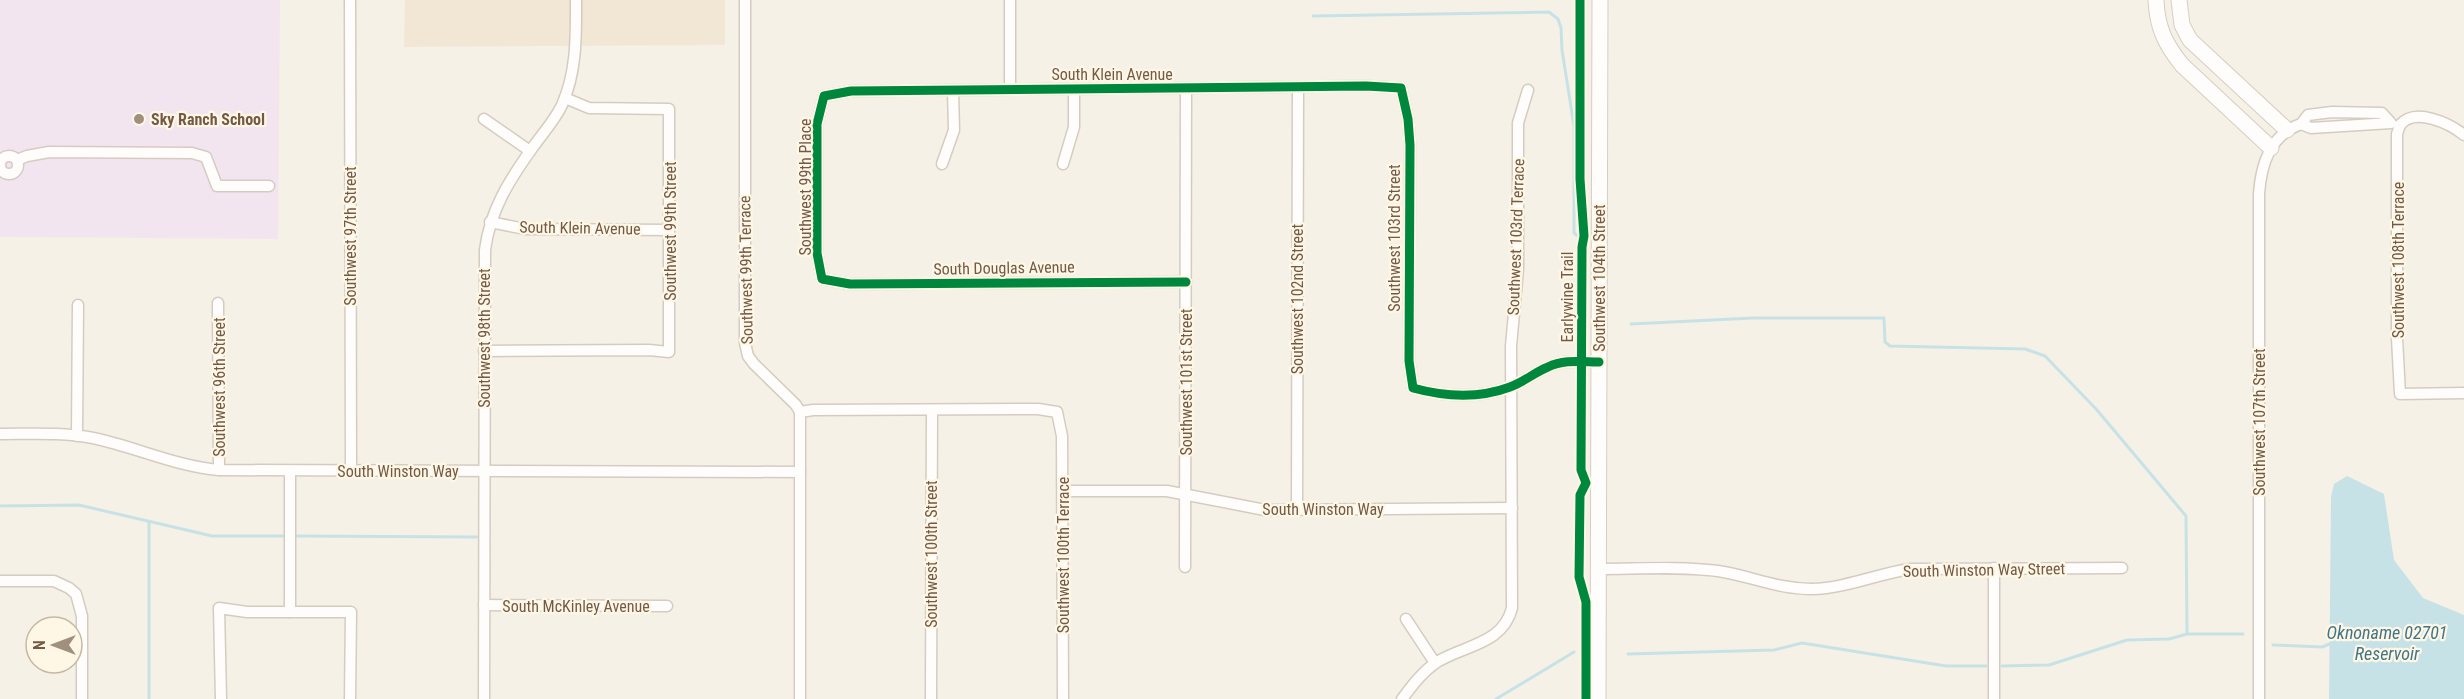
<svg xmlns="http://www.w3.org/2000/svg" width="2464" height="699" font-family="'Roboto Condensed',sans-serif">
	<style>
		.residential { fill: #f2e7d5 }
		.education { fill: #f3e5f0 }
		.water { fill: #c7e2e6 }
		.lines { fill: none; stroke-linecap: round; stroke-linejoin: round }
		.stream { stroke: #c7e2e6; stroke-width: 3 }
		.street-casing { stroke: #d5ccc1; stroke-width: 13 }
		.secondary-casing { stroke: #d6cdc3; stroke-width: 17 }
		.street { stroke: #fefdfb; stroke-width: 10 }
		.secondary { stroke: #fefdfb; stroke-width: 15 }
		.cycleway-casing { stroke: #fff7e5; stroke-width: 13 }
		.cycleway { stroke: #00873e; stroke-width: 9 }
		.poi-dot { fill: #a18f7e; stroke: #fff7e5; stroke-width: 2 }
		.labels { text-anchor: middle; dominant-baseline: central; stroke-width: 4.5; stroke-linejoin: round; paint-order: stroke }
		.street-label { font-size: 16px; fill: #735a46; stroke: #fff7e5 }
		.poi-label { font-size: 16px; font-weight: bold; fill: #735a46; stroke: #fff7e5; text-anchor: start }
		.water-label { font-size: 18px; font-style: italic; fill: #407688; stroke: #fff7e5 }
	</style>
	<rect width="100%" height="100%" fill="#f6f1e6"/>
	<polygon class="residential" points="405,0 725,0 725,45 404,47"/>
	<polygon class="education" points="0,0 280,0 278,239 0,237"/>
	<polygon class="water" points="2347,476 2384,494 2394,560 2423,598 2464,615 2464,699 2329,699 2331,497 2334,484"/>
	<g class="lines">
		<g class="stream">
			<polyline points="1313,16 1549,12 1558,19 1561,28 1562,50 1574,126 1574,233 1579,237"/>
			<polyline points="1631,324 1753,318 1884,318 1885,342 1890,346 2025,349 2045,356 2097,410 2186,516 2187,634 2243,634"/>
			<polyline points="0,506 79,505 212,536 286,536"/>
			<polyline points="149,522 149,699"/>
			<polyline points="293,536 477,537"/>
			<polyline points="2273,645 2322,647 2332,643"/>
			<polyline points="1628,654 1774,650 1802,643 1946,666 1986,666"/>
			<polyline points="2002,666 2049,665 2127,640 2169,639 2187,634"/>
			<polyline points="1496,699 1574,652"/>
		</g>
		<g class="street-casing">
			<g id="street">
				<polyline points="350,0 351,471"/>
				<polyline points="745,0 745,343 748,356 754,364 796,405 800,412 800,699"/>
				<polyline points="1010,89 1010,0"/>
				<polygon points="2332,112 2382,113 2391,123 2311,128 2301,124 2308,115"/>
				<polyline points="484,119 530,151"/>
				<polyline points="2400,125 2397,134 2397,338 2400,394 2464,393"/>
				<path d="M2400,125C2415,107 2449,123 2464,135"/>
				<circle cx="9" cy="165" r="9"/>
				<polyline points="17,160 27,156 49,152 192,153 206,157 217,186 269,186"/>
				<polyline points="942,164 954,130 953,91"/>
				<polyline points="1063,164 1074,127 1074,89"/>
				<polyline points="490,222 525,229 669,230"/>
				<path d="M1186,282L850,284L822,279L817,253V124L824,96L851,91L1366,86L1401,88L1408,119L1410,145L1409,361L1413,388C1446,397 1478,399 1510,387C1524,382 1535,372 1548,367C1564,359 1582,362 1599,362"/>
				<polyline points="218,303 219,470"/>
				<polyline points="484,351 649,350 669,352 669,109 589,108 565,98"/>
				<polyline points="800,412 813,410 1038,409 1057,412 1062,436 1063,699"/>
				<path d="M0,434C31,434 62,432 93,438C136,447 175,466 219,470L800,472"/>
				<polyline points="77,436 78,305"/>
				<polyline points="1063,491 1167,491 1265,510 1512,508"/>
				<polyline points="1297,509 1298,88"/>
				<polyline points="1185,567 1186,88"/>
				<path d="M1599,569C1638,569 1679,566 1718,571C1751,576 1777,589 1812,589C1846,588 1877,574 1910,569L2122,568"/>
				<polyline points="0,581 54,581 69,588 76,594 82,616 82,699"/>
				<polyline points="484,605 667,606"/>
				<polyline points="290,612 290,472"/>
				<polyline points="1406,619 1435,663"/>
				<polyline points="221,699 219,608 247,612 351,612 350,699"/>
				<path d="M484,699L485,250C490,210 510,179 533,147C543,133 555,120 562,105C577,71 576,36 576,0"/>
				<polyline points="931,699 932,410"/>
				<path d="M1402,699C1412,686 1423,671 1437,662C1465,645 1503,644 1512,608L1511,346L1518,269V123L1528,90"/>
				<polyline points="1994,699 1994,568"/>
				<path d="M2259,699V194C2261,164 2270,135 2301,124"/>
			</g>
		</g>
		<g class="secondary-casing">
			<g id="secondary">
				<path d="M2156,0C2157,27 2165,44 2182,65L2271,148"/>
				<polyline points="2179,0 2182,25 2190,40 2287,130"/>
				<polyline points="1598,699 1600,0"/>
			</g>
		</g>
		<use href="#street" class="street"/>
		<use href="#secondary" class="secondary"/>
		<g class="cycleway-casing">
			<g id="cycleway">
				<polyline points="1580,0 1580,179 1584,236 1582,247 1581,470 1586,483 1580,495 1579,577 1586,602 1586,699"/>
				<path d="M1186,282L850,284L822,279L817,253V124L824,96L851,91L1366,86L1401,88L1408,119L1410,145L1409,361L1413,388C1446,397 1478,399 1510,387C1524,382 1535,372 1548,367C1564,359 1582,362 1599,362"/>
			</g>
		</g>
		<use href="#cycleway" class="cycleway"/>
	</g>
	<circle class="poi-dot" cx="139" cy="119" r="6"/>
	<g class="labels">
		<g class="street-label">
			<text x="1112" y="74">South Klein Avenue</text>
			<text transform="translate(805 187) rotate(-90)">Southwest 99th Place</text>
			<text transform="translate(580 228) rotate(1)">South Klein Avenue</text>
			<text transform="translate(670 231) rotate(-90)">Southwest 99th Street</text>
			<text transform="translate(350 236) rotate(-90)">Southwest 97th Street</text>
			<text transform="translate(1516 237) rotate(-88)">Southwest 103rd Terrace</text>
			<text transform="translate(1394 238) rotate(-90)">Southwest 103rd Street</text>
			<text transform="translate(2398 260) rotate(-90)">Southwest 108th Terrace</text>
			<text transform="translate(1004 268) rotate(-1)">South Douglas Avenue</text>
			<text transform="translate(746 270) rotate(-91)">Southwest 99th Terrace</text>
			<text transform="translate(1599 278) rotate(-90)">Southwest 104th Street</text>
			<text transform="translate(1567 297) rotate(-90)">Earlywine Trail</text>
			<text transform="translate(1297 299) rotate(-90)">Southwest 102nd Street</text>
			<text transform="translate(484 338) rotate(-90)">Southwest 98th Street</text>
			<text transform="translate(1186 382) rotate(-90)">Southwest 101st Street</text>
			<text transform="translate(219 387) rotate(-90)">Southwest 96th Street</text>
			<text transform="translate(2259 422) rotate(-90)">Southwest 107th Street</text>
			<text x="398" y="471">South Winston Way</text>
			<text x="1323" y="509">South Winston Way</text>
			<text transform="translate(931 554) rotate(-90)">Southwest 100th Street</text>
			<text transform="translate(1063 555) rotate(-90)">Southwest 100th Terrace</text>
			<text transform="translate(1984 570) rotate(-1)">South Winston Way Street</text>
			<text x="576" y="606">South McKinley Avenue</text>
		</g>
		<g class="poi-label">
			<text x="151" y="119">Sky Ranch School</text>
		</g>
		<g class="water-label">
			<text x="2387" y="632">Oknoname 02701<tspan x="2387" dy="21">Reservoir</tspan></text>
		</g>
	</g>
	<g transform="translate(54 645) rotate(270)"><circle r="28" fill="#fff7e5" stroke="#c7b8a5" stroke-width="1.5"/>
	<path d="M0-4.5L10 22L0 15L-10 22Z" fill="#a18f7e"/>
	<text y="-9" font-size="16" font-weight="bold" text-anchor="middle" fill="#735a46">N</text>
	</g>
</svg>
